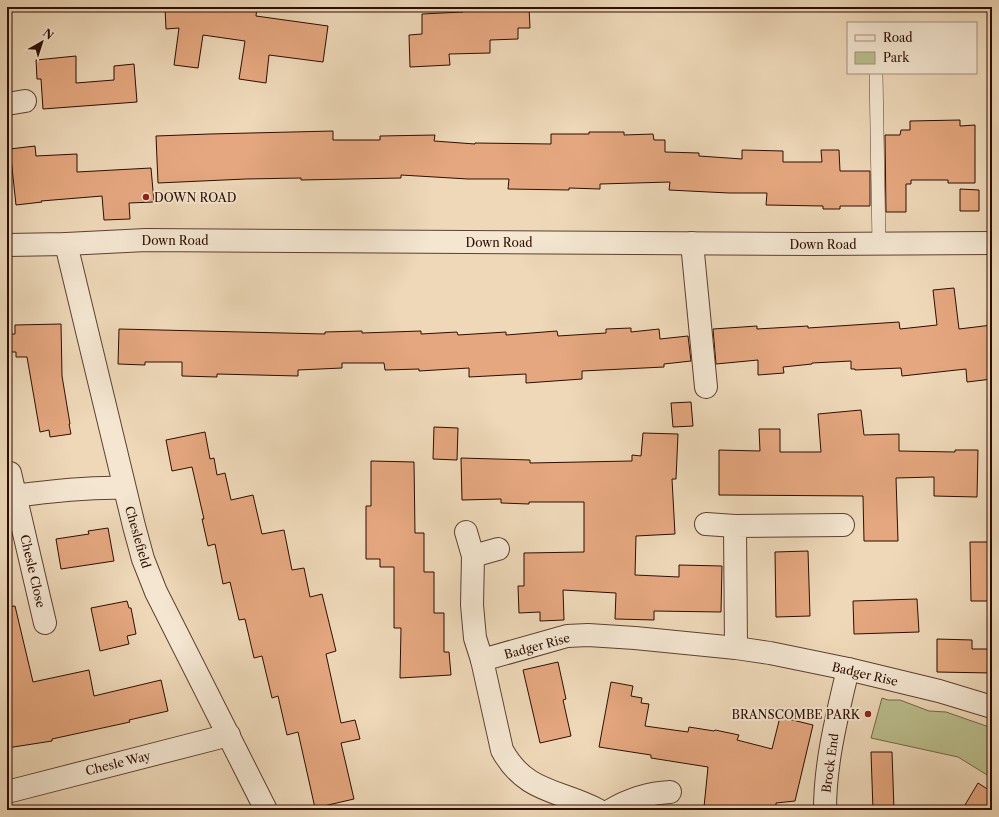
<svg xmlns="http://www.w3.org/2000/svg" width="999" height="817" font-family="'Libre Caslon Text',serif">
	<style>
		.green { fill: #bbbe8d; stroke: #746648 }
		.building { fill: #e5a77f; stroke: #2d0d02 }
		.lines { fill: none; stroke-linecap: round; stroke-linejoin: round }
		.service-casing { stroke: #5d4030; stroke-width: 14 }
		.minor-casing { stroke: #5d4030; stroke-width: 24 }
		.tertiary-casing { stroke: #5d4030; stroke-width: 24 }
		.service { stroke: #f4e6d1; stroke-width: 13 }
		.minor { stroke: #f4e6d1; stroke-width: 22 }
		.tertiary { stroke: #f4e6d1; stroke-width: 22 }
		.poi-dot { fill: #8f2418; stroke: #f4e6d1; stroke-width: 1.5 }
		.labels { text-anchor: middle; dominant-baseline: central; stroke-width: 3.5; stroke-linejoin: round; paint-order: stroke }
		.poi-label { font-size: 12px; fill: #2d0d02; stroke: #f4e6d1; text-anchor: start }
		.street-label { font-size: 12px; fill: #2d0d02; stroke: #f4e6d1 }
	</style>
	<rect width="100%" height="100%" fill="#eed8b8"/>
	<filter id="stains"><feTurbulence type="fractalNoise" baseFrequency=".005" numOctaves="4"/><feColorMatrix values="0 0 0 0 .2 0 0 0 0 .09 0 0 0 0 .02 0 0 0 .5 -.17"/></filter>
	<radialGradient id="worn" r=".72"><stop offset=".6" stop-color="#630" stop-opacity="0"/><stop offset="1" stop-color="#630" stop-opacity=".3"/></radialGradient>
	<polygon class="green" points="882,698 888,700 900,700 929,711 946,712 992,728 992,778 958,757 871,738"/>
	<g class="building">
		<polygon points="165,7 257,7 256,16 328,26 323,62 269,55 266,83 239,79 245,41 203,35 198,68 174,65 179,28 166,29"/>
		<polygon points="463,7 529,7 530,28 518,28 518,39 490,40 490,53 449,54 450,65 410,67 409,35 422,34 422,14 463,12"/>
		<polygon points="76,56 76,83 114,80 114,66 134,64 137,102 43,109 41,79 37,79 36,60"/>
		<polygon points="960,120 960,126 975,125 975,183 948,183 948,180 911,180 911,184 906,184 906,212 886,212 885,135 900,135 901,130 910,130 910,121"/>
		<polygon points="333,131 333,140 380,140 380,136 435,135 434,141 475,144 475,143 551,144 551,134 589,134 589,132 624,132 624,135 653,134 654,140 665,140 665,152 699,153 699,156 742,159 742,150 783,151 783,162 822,162 821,150 839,150 840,171 870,171 870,206 840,206 840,209 823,209 823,206 766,205 767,193 729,193 669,190 670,182 600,184 600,189 569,188 569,190 508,189 509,179 468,179 401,175 401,178 301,180 301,178 246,179 158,183 156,136 210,134"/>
		<polygon points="35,146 36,156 77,154 77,172 151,168 154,202 129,203 130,219 104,220 102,196 41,201 42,202 16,205 10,149"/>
		<polygon points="960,189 979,190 979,211 960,211"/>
		<polygon points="954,288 959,329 992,325 992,379 967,382 966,369 902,376 901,368 855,370 855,369 851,369 851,361 812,363 812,364 783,367 784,373 758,375 758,360 716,364 713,329 757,326 757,329 808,326 808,328 899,322 900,329 937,325 933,290"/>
		<polygon points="61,324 62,376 70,424 69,424 71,434 50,437 49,430 40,432 27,357 16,357 16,352 7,352 7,334 15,334 15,325"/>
		<polygon points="631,328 631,332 659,329 660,339 688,336 691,361 664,364 664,367 582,371 582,379 526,383 526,374 469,377 469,368 419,371 419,369 385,370 384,363 342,363 342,368 298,370 298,376 217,374 217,377 182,376 182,362 145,362 145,365 118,364 119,329 325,334 325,332 362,331 362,333 421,331 421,334 457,332 458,335 506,332 506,335 557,331 558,336 606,333 606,329"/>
		<polygon points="691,402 693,426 673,427 671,403"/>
		<polygon points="861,410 864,435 899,434 899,451 955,452 955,450 978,450 977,497 934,496 934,477 896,478 898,541 864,541 863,496 719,495 719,450 760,451 759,429 780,429 780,452 821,452 818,414"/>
		<polygon points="434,427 458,428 457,460 433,459"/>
		<polygon points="205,432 210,459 214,458 217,475 225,473 231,500 253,495 262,534 284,530 292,570 304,568 310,597 322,594 336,651 326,654 341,723 355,720 360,739 341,743 354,799 315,808 298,732 287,735 278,696 272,698 262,656 254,658 245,619 239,620 230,582 223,584 215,544 208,546 202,519 204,519 192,467 172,471 166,440"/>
		<polygon points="643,433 678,434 676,479 672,479 675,534 636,536 635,575 679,577 679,565 722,566 721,612 654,611 654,620 615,619 616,593 563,590 564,620 540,621 540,612 519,613 518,586 524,586 524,553 584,552 584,502 529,502 529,504 501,503 501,499 462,500 461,458 530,460 530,463 632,461 632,455 641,456"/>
		<polygon points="371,461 414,462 415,533 424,533 424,572 434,572 434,613 444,613 444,652 449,652 451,675 400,678 401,628 394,628 394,567 380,567 380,559 366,559 366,506 371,506"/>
		<polygon points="108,528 114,561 61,569 56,539 89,534 88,531"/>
		<polygon points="970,542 992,542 992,601 971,601"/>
		<polygon points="808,551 810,616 776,617 775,552"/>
		<polygon points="917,599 919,632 854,634 853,601"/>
		<polygon points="127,601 129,608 131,608 136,634 127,636 129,644 100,651 91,608"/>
		<polygon points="15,606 33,682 89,670 94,696 161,680 168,711 129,720 130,722 52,739 52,741 7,748 7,607"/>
		<polygon points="937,639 972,640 972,649 992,649 992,673 937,672"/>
		<polygon points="558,662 566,699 563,700 571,736 540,743 523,670"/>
		<polygon points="611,682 633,686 631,696 642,698 641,703 649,704 645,726 688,732 689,727 714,731 715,730 739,735 737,740 772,749 780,717 813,725 795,801 776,803 776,810 726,810 704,807 708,767 651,758 651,755 599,747"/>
		<polygon points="871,752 892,752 894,810 873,810"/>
		<polygon points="978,783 992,792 992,810 962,810"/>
	</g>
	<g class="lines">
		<g class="service-casing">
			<polyline id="service" points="876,73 879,244"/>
		</g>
		<g class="minor-casing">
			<g id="minor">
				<polyline points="7,104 25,101"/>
				<polyline points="692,243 706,387"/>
				<polyline points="66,244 134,526 143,559 156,592 266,810"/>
				<polyline points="10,473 45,623"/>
				<path d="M15,496C52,491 88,487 124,488"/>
				<polyline points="706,524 735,526"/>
				<path d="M466,532L473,556L472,605L475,638L482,660L502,750C525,793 560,790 598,810"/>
				<polyline points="473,556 498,549"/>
				<polyline points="736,648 735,526 843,525"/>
				<polyline points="482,660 567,636 588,635 635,638 736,648 770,653 848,669 939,691 992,707"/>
				<polyline points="7,792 229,735"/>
				<path d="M611,810C628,800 650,793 670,792"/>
				<path d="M825,810C825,762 837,716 848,669"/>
			</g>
		</g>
		<g class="tertiary-casing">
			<polyline id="tertiary" points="7,245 66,244 146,240 812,244 992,243"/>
		</g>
		<use href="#service" class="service"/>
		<use href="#minor" class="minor"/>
		<use href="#tertiary" class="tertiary"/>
	</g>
	<g class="poi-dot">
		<circle cx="146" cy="197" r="4"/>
		<circle cx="868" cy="714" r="4"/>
	</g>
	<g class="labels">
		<g class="poi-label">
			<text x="154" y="197">DOWN ROAD</text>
			<text x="860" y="714" text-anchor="end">BRANSCOMBE PARK</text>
		</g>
		<g class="street-label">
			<text x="175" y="240">Down Road</text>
			<text x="499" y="242">Down Road</text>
			<text x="823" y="244">Down Road</text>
			<text transform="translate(138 537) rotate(74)">Cheslefield</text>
			<text transform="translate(33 571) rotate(77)">Chesle Close</text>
			<text transform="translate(537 646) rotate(-15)">Badger Rise</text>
			<text transform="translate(865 674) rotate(13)">Badger Rise</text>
			<text transform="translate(118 763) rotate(-14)">Chesle Way</text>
			<text transform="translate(830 763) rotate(-82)">Brock End</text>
		</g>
	</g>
	<rect width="999" height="817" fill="none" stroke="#eed8b8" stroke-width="24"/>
	<rect x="8" y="8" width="983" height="801" fill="none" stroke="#2d0d02" stroke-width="2"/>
	<rect x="12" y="12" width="975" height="793" fill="none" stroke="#2d0d02"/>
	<rect x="847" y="22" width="130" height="52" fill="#f4e6d1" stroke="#a48f7e"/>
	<rect x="855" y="35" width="20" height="6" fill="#f4e6d1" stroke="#a48f7e"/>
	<text x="883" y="42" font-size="12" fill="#2d0d02">Road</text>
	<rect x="855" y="52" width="20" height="12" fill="#bbbe8d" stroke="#a48f7e"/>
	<text x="883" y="62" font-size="12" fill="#2d0d02">Park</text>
	<g transform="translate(42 42) rotate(39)" stroke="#f4e6d1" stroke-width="3" paint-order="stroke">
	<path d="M0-3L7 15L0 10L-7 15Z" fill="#2d0d02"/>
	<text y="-6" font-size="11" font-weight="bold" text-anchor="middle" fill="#2d0d02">N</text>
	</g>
	<rect width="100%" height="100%" filter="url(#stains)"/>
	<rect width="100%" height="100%" fill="url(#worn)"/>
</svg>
